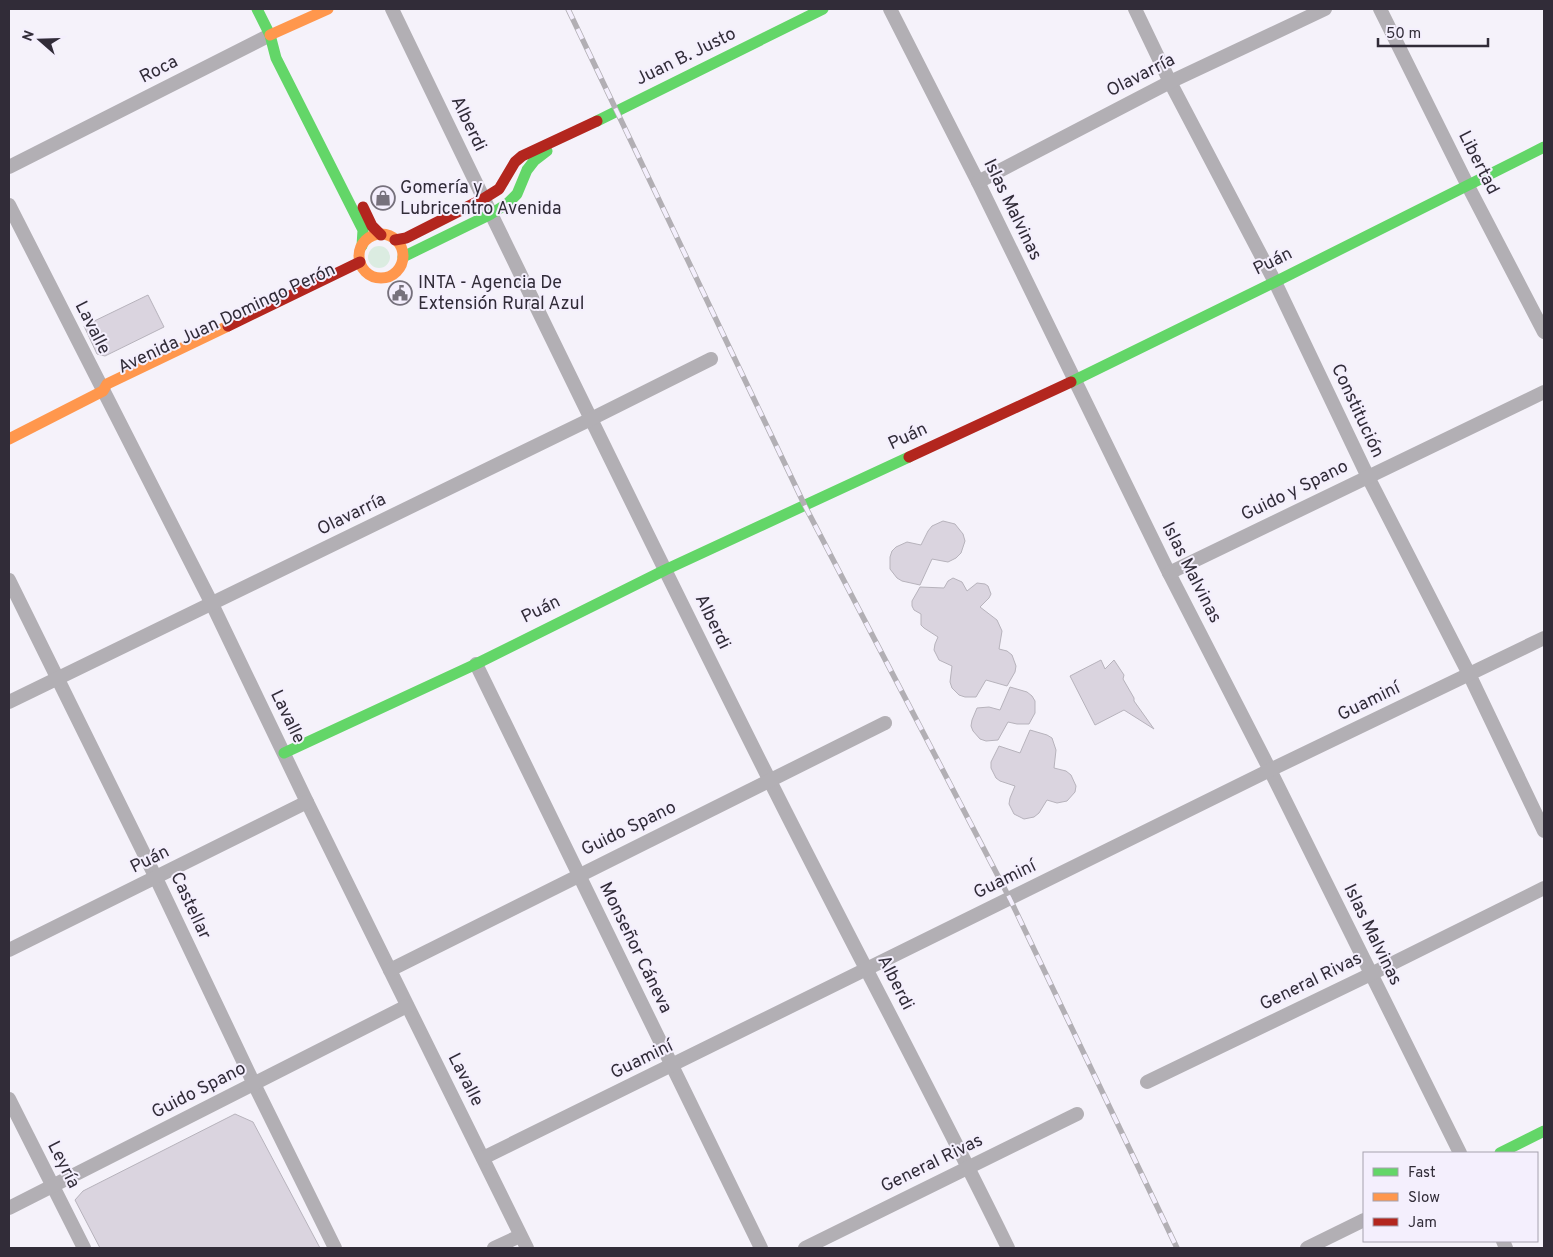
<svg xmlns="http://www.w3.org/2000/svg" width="1553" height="1257" font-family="Overpass,sans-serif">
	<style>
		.green { fill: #dbece1 }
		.building { fill: #dad4df; stroke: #b7b3bc }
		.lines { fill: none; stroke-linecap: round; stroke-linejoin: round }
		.street { stroke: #b2afb4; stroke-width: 14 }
		.fast { stroke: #63d668; stroke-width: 11 }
		.slow { stroke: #ff974d; stroke-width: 11 }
		.jam { stroke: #b3261e; stroke-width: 11 }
		.rail-casing { stroke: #b2afb4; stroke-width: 5.5 }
		.rail { stroke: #f4effd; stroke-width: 4; stroke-dasharray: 11; stroke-linecap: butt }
		.labels { text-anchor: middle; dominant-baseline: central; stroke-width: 4; stroke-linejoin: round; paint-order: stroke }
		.street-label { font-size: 18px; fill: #312c38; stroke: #f4effd }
		.poi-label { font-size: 18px; fill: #312c38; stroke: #f4effd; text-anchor: start }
	</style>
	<rect width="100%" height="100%" fill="#f5f2fa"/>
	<circle class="green" cx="379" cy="257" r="11"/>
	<g class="building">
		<polygon points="148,295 164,327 105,356 97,354 84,326"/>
		<polygon points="943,521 955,524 963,534 965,541 961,553 956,558 948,562 932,559 920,585 902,581 897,578 890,569 890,557 892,551 896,547 907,542 921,545 928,531 932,526"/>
		<polygon points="953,578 962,582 967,591 977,583 985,584 988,586 991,594 989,598 980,607 997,620 1002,631 999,649 1007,651 1012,655 1016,666 1015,672 1007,686 986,680 976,697 965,697 959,695 952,688 950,682 952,666 939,660 934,650 935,644 938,637 924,628 921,625 921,614 914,610 912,606 912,601 920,587 944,588 948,581"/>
		<polygon points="1101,660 1105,669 1114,660 1124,675 1123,679 1134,698 1134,701 1154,729 1124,710 1095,725 1070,676"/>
		<polygon points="1010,687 1027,692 1032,696 1035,701 1035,713 1029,724 1017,724 1008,722 998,740 986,741 980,739 973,731 971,726 972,720 977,708 989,707 1000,710"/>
		<polygon points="1030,730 1047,735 1052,738 1056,750 1054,768 1066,771 1071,775 1076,786 1075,792 1067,801 1057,803 1047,800 1039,813 1034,817 1024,819 1014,814 1009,804 1010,798 1015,786 1000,781 996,778 991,768 991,762 999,746 1020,753"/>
		<polygon points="235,1114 253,1122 320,1248 100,1248 75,1200 83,1191"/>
	</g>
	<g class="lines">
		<g class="street">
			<path d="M392,9C516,266 640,522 768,777C847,935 931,1090 1008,1248"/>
			<polyline points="890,9 978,182 1169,573 1270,770 1460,1153"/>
			<polyline points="1135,9 1170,82 1275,282 1368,477 1469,674 1544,831"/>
			<polyline points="1380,9 1468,186 1544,332"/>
			<polyline points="9,167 270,35"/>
			<polyline points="978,182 1170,82 1325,9"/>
			<polyline points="9,205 212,604 307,802 527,1248"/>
			<polyline points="1169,573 1544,392"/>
			<polyline points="9,580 156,878 254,1084 335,1248"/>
			<polyline points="476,664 761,1248"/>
			<polyline points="9,702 591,419 711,359"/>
			<polyline points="9,950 307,802"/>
			<polyline points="390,970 885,723"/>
			<polyline points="1147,1082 1371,974 1544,888"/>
			<polyline points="9,1099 84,1248"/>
			<polyline points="483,1158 1270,770 1544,638"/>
			<polyline points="9,1208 407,1006"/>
			<polyline points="1503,1241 1506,1248"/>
			<polyline points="494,1248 520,1236"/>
			<polyline points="805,1248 1077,1114"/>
			<polyline points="1307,1248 1364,1220"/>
		</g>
		<g class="fast">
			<polyline points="257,9 270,35 276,58 363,230 362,246"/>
			<polyline points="597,121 823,9"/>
			<polyline points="403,257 491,214 508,203 517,194 527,170 534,161 547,151"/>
			<polyline points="1071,382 1275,282 1544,147"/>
			<polyline points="284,753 476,664 665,570 909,457"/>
			<polyline points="1500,1153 1544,1131"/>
		</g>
		<g class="slow">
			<polyline points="270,35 328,9"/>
			<circle cx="381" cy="256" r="22"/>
			<polyline points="9,439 103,391 107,384 228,326"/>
		</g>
		<g class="jam">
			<polyline points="363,207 372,226 381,235"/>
			<polyline points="395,240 406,238 483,199 499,189 515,162 522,156 597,121"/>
			<polyline points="228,326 360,262"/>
			<polyline points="909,457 1071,382"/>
		</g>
		<g class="rail-casing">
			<polyline id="rail" points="568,9 805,506 1010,899 1177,1248"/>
		</g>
		<use href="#rail" class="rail"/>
	</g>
	<defs>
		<g id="shop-ring" transform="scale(1.25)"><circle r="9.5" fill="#f4effd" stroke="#76717c" stroke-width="1.5"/><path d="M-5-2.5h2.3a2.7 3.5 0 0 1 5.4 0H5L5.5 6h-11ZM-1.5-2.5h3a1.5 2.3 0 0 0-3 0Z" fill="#76717c"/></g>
		<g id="civic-ring" transform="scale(1.25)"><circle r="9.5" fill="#f4effd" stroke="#76717c" stroke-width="1.5"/><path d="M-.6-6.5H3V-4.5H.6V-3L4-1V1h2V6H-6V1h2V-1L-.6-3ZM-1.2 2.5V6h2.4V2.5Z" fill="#76717c"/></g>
	</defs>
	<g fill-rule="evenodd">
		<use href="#shop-ring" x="383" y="198"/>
		<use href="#civic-ring" x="400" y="293"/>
	</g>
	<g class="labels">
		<g class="street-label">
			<text transform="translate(686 57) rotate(-26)">Juan B. Justo</text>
			<text transform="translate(159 70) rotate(-27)">Roca</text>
			<text transform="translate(1141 76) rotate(-27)">Olavarría</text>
			<text transform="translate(468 124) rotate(64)">Alberdi</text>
			<text transform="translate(1478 163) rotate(63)">Libertad</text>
			<text transform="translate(1012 210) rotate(64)">Islas Malvinas</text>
			<text transform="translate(1273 262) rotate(-26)">Puán</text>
			<text transform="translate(227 319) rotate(-25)">Avenida Juan Domingo Perón</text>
			<text transform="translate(92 328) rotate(63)">Lavalle</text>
			<text transform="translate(1357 411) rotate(65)">Constitución</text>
			<text transform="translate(908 437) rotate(-25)">Puán</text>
			<text transform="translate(1295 491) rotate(-26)">Guido y Spano</text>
			<text transform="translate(352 515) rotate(-26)">Olavarría</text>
			<text transform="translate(1191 573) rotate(63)">Islas Malvinas</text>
			<text transform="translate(541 610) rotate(-26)">Puán</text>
			<text transform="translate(712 622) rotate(64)">Alberdi</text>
			<text transform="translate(1369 702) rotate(-26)">Guaminí</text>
			<text transform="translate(287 717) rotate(64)">Lavalle</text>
			<text transform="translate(629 829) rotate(-26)">Guido Spano</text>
			<text transform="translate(150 860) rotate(-26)">Puán</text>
			<text transform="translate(1005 880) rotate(-26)">Guaminí</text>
			<text transform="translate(190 906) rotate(65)">Castellar</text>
			<text transform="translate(1372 935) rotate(64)">Islas Malvinas</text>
			<text transform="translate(635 948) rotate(64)">Monseñor Cáneva</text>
			<text transform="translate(1311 982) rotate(-26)">General Rivas</text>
			<text transform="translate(895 983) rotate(63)">Alberdi</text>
			<text transform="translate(642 1060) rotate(-26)">Guaminí</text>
			<text transform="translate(465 1080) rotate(63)">Lavalle</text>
			<text transform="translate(199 1091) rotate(-27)">Guido Spano</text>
			<text transform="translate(932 1164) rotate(-26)">General Rivas</text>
			<text transform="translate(63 1165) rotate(63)">Leyría</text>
		</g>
		<g class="poi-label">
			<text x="400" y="188">Gomería y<tspan x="400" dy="21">Lubricentro Avenida</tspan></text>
			<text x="418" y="283">INTA - Agencia De<tspan x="418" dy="21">Extensión Rural Azul</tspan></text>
		</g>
	</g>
	<rect width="1553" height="1257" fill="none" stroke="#312c38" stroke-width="20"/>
	<rect x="1363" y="1152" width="175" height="90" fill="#f4effd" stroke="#a6a1ae"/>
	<rect x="1373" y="1168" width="25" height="8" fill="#63d668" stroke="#a6a1ae"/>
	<text x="1408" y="1177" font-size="15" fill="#312c38">Fast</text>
	<rect x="1373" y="1193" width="25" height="8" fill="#ff974d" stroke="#a6a1ae"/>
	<text x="1408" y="1202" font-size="15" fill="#312c38">Slow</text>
	<rect x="1373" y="1218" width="25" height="8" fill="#b3261e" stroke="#a6a1ae"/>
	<text x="1408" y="1227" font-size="15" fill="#312c38">Jam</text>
	<g transform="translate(40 40) rotate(290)" stroke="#f4effd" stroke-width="4" paint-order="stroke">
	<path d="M0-4L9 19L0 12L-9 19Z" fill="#312c38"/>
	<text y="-8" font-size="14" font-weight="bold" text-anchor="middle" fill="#312c38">N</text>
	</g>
	<path d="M1378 38v8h110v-8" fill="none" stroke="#312c38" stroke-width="2.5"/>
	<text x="1386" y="38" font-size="15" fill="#312c38" stroke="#f4effd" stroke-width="4" paint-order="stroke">50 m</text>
</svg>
